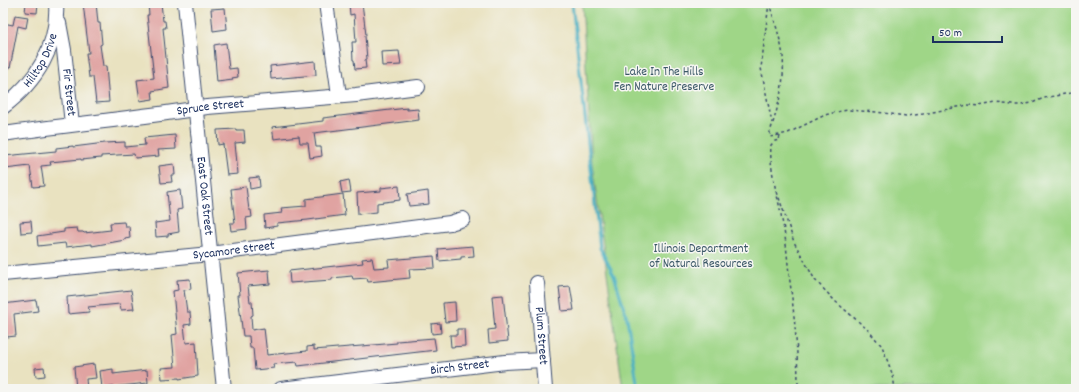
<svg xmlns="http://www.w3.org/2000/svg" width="1079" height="392" font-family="Dekko,sans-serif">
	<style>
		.green { fill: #9fd687; stroke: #5d8272 }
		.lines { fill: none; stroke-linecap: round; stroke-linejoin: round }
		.stream { stroke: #44afc2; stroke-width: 3 }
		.building { fill: #e0a3a1 }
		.minor-casing { stroke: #3a4a6d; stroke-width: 16 }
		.path { stroke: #3a4a6d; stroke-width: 1.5; stroke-dasharray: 3 3; stroke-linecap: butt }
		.minor { stroke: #fff; stroke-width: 14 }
		.labels { text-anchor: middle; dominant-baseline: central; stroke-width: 3; stroke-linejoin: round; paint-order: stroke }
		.street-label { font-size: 13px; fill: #1b2f5e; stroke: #f6f6f2 }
		.park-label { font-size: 13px; fill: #3c5968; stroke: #f6f6f2 }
	</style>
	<rect width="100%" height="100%" fill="#f6f6f2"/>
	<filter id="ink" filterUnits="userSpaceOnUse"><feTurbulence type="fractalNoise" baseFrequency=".025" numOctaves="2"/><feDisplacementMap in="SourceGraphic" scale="8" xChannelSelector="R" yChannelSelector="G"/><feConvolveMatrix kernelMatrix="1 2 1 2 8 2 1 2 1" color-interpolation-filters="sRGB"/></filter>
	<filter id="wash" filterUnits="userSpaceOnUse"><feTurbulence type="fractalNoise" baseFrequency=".012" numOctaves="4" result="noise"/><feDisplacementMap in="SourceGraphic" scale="16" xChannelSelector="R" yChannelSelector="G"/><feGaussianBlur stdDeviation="0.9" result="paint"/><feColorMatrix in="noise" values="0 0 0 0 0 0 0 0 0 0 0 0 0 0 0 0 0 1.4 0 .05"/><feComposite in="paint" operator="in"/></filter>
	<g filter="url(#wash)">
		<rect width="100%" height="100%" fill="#e9e2c0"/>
		<polygon class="green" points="582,3 1076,3 1076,389 623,389 592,164"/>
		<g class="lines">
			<polyline class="stream" points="572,3 600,248 614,275 627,318 638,389"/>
		</g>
		<g id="blocks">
			<g class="building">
				<polygon points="26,3 38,3 37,13 25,12"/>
				<polygon points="83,3 96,3 98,23 100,23 102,44 100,45 103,66 106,66 109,102 96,103 93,77 89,77 86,53 89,53"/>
				<polygon points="148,3 161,3 163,21 165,21 166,28 163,28 169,88 152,91 153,99 140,101 137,80 154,78 147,15 149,15"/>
				<polygon points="349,3 362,3 366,35 365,36 367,59 365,60 366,68 355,69 354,60 353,60 352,42 356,42 354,14 350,15"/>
				<polygon points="225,8 227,29 213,31 211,9"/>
				<polygon points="15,15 28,17 26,28 18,26 10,68 3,67 3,23 13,25"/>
				<polygon points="226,43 229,69 237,68 238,77 232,78 233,80 217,82 214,45"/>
				<polygon points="399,51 401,65 382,66 381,52"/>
				<polygon points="315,61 316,75 271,79 270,66"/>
				<polygon points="407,108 407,110 418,109 419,120 314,133 316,147 321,147 322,156 310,158 308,143 300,143 299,136 274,139 272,127 323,121 323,118"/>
				<polygon points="236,129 236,130 244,130 245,142 235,143 238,174 227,175 223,144 218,145 217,130"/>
				<polygon points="175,135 176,149 158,150 159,156 135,158 134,154 101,156 101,158 81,160 81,159 50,162 51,165 41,166 44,186 33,187 30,166 5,169 4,156 56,151 56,148 73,146 73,147 105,143 125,142 125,147 145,145 144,138"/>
				<polygon points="174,164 175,175 171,175 172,182 161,183 159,166"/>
				<polygon points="259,177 260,187 250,189 249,178"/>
				<polygon points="349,180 351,192 342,193 340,182"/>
				<polygon points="399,186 400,200 377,203 377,212 358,214 357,193 381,191 381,188"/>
				<polygon points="246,187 249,210 251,210 252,217 246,218 247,229 231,231 230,223 235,223 231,189"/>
				<polygon points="180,190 182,209 177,210 179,232 168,234 168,236 156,237 155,223 170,221 167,192"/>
				<polygon points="428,191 429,204 409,206 407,194"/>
				<polygon points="343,194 345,215 308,220 277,223 277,226 265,228 264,215 282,213 281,208 306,206 306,199"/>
				<polygon points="31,221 32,232 21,233 20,222"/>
				<polygon points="124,222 125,226 129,226 130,238 125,239 125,240 92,246 92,244 66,247 65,243 38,246 37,236 64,232 64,229 77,228 78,232 83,232 84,233 111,230 110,223"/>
				<polygon points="473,246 474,256 461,257 461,259 439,261 438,249"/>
				<polygon points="434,256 435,268 409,269 410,278 368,282 367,278 353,279 352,276 332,278 332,280 290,283 289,271 363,263 362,259 372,258 374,268 389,267 388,260"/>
				<polygon points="269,270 270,284 248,286 250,302 252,302 253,315 251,316 252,330 264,328 267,355 307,351 307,347 314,346 314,350 397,343 397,341 434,338 436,350 298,366 297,362 273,364 274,368 255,370 253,348 250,348 249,336 243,336 238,295 240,295 238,273"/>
				<polygon points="190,279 191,289 184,290 187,312 190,312 191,324 184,325 186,343 196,342 198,376 179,379 179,378 162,379 161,368 175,367 172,335 177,334 173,291 178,290 177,280"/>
				<polygon points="570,286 574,310 562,311 559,287"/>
				<polygon points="131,290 134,309 121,310 120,304 88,307 89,312 68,314 67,297"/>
				<polygon points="503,295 508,341 489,343 488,330 495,329 492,296"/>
				<polygon points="36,300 38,311 14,314 16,336 7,337 5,316 3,316 3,304"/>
				<polygon points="455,302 456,321 445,322 443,303"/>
				<polygon points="440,323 441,333 432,334 431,324"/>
				<polygon points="457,329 464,329 465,346 451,347 450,335 457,335"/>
				<polygon points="94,364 96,378 86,379 87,389 76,389 74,367"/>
				<polygon points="44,367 45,376 36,377 35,368"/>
				<polygon points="113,369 113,374 147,370 148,383 102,388 100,371"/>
			</g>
		</g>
	</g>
	<g filter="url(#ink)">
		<use href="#blocks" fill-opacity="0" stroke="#3a4a6d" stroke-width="1"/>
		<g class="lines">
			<g class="minor-casing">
				<g id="minor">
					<path id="s1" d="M185,3L224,389"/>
					<polyline points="326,3 339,95"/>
					<path id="s2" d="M59,23L64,50L72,124"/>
					<path id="s3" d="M3,107C36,82 59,46 56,3"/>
					<path id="s4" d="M3,134C71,124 140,118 207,107L356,95L418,87"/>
					<path id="s5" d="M3,274L210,254L450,223L463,219"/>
					<path id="s6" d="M537,283L545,389"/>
					<path id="s7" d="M281,389L505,362L543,360"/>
				</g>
			</g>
			<g class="path">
				<path d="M769,3C774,20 781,39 783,57C785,83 778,108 770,132V137L788,133L825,115L841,111L849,110L876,112L906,116L923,114L968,105L979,106L996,103L1012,105H1021L1032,103L1044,98L1076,92"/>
				<polyline points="769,3 761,68 772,123"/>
				<path d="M780,136L779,140L775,141L771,145C769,170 778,195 782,220C786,237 787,256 789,274C794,312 798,350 798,389"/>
				<polyline points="777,192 794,242 815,280 836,302 867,329 882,346 893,376 895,389"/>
			</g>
			<use href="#minor" class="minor"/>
		</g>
	</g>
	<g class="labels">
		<g class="street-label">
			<text stroke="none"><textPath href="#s3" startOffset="61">Hilltop Drive</textPath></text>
			<text stroke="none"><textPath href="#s2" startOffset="70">Fir Street</textPath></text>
			<text stroke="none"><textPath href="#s4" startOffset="209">Spruce Street</textPath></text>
			<text stroke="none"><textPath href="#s1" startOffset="194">East Oak Street</textPath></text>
			<text stroke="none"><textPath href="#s5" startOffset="232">Sycamore Street</textPath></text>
			<text stroke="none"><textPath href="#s6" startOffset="53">Plum Street</textPath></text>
			<text stroke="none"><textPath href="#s7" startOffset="180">Birch Street</textPath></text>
		</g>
		<g class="park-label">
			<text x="664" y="72">Lake In The Hills<tspan x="664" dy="15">Fen Nature Preserve</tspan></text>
			<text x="701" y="249">Illinois Department<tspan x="701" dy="15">of Natural Resources</tspan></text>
		</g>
	</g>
	<rect width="1079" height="392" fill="none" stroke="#f6f6f2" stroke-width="16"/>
	<path d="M933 36v6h69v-6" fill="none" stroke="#1b2f5e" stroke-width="2"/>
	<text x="939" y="36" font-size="12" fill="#1b2f5e" stroke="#f6f6f2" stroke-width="3" paint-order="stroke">50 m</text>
</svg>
